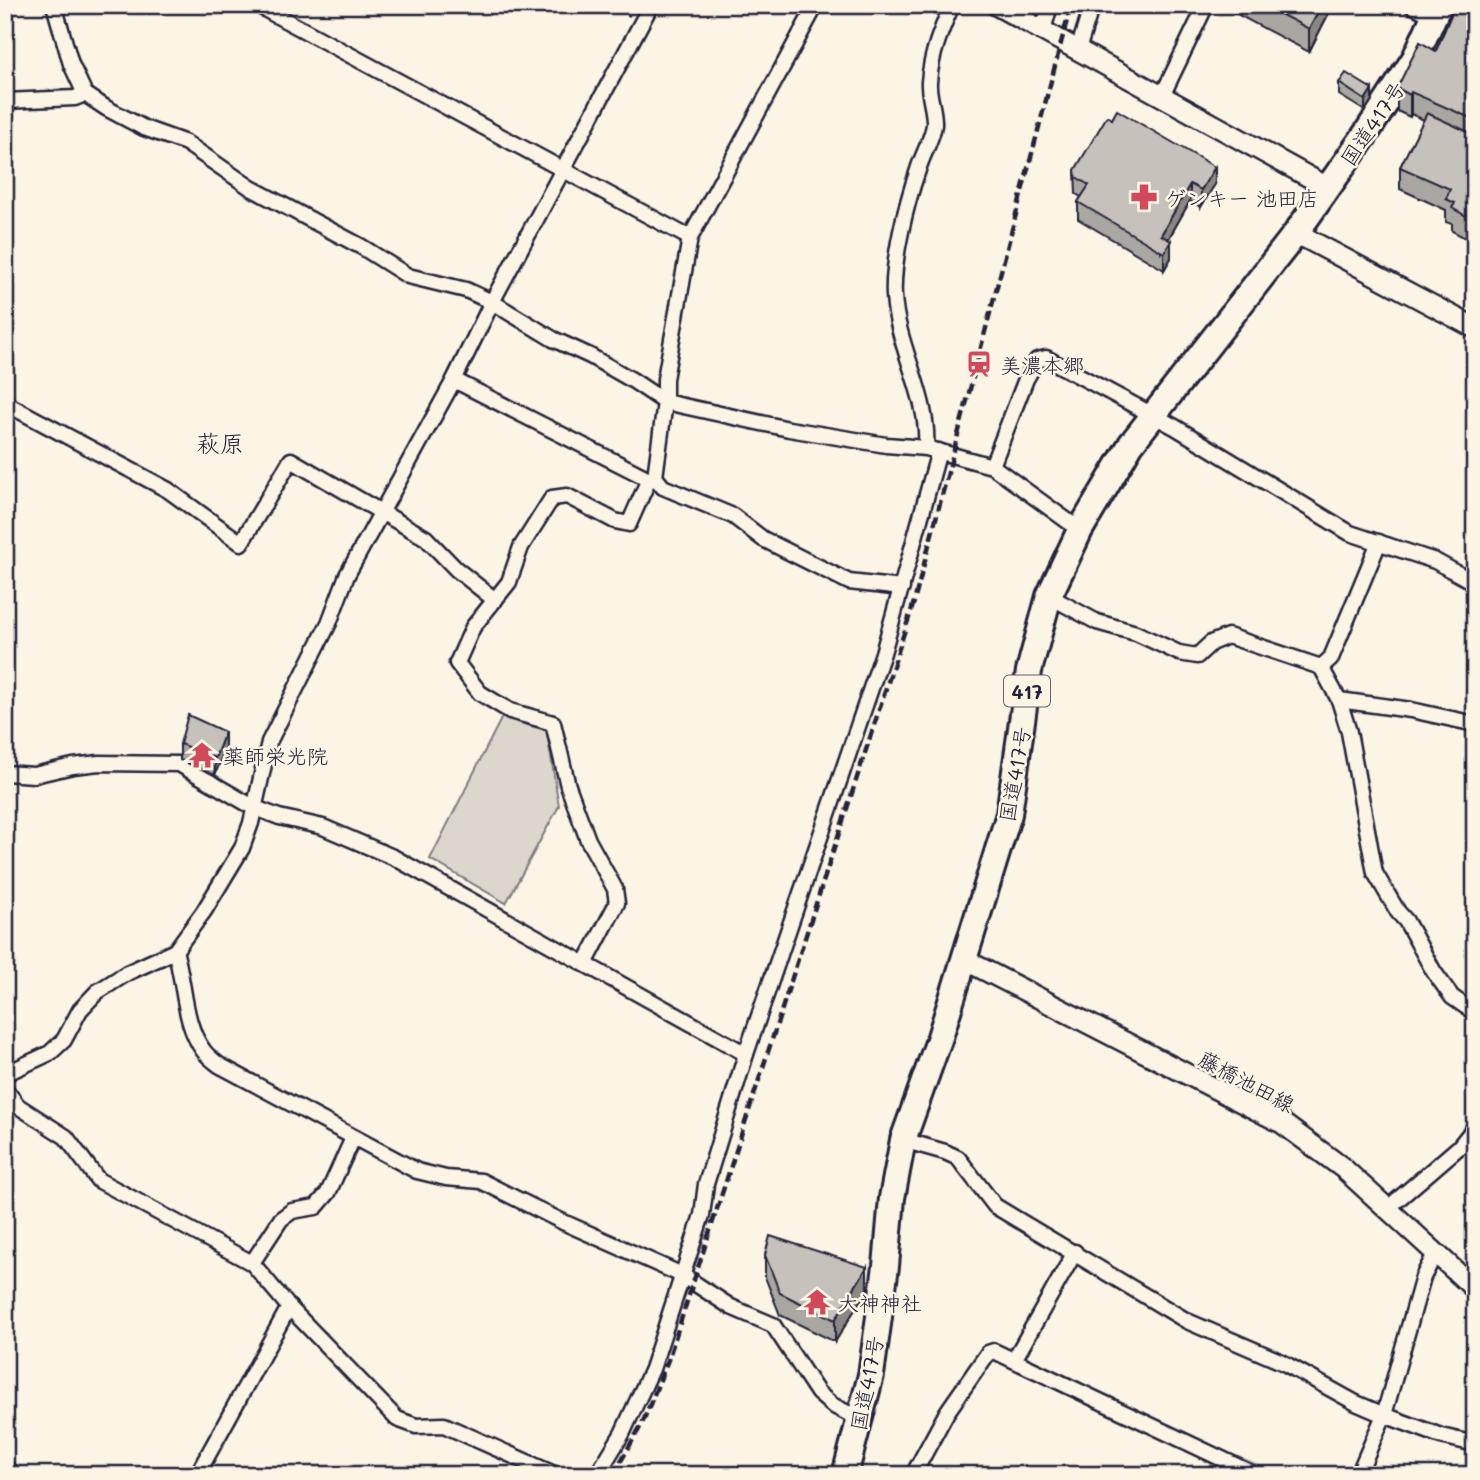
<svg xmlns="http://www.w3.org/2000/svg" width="1480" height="1480" font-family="Mali,'Klee One',sans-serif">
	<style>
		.green { fill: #dcd6cc; stroke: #7f7c84; stroke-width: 2 }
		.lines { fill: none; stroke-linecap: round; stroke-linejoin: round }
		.street-casing { stroke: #22223b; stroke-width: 19 }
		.secondary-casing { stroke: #22223b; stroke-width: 24 }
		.highway-casing { stroke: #22223b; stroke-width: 30 }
		.path { stroke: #22223b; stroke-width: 2.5; stroke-dasharray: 5 5; stroke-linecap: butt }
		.street { stroke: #fcf5e5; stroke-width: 14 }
		.secondary { stroke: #fcf5e5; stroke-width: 19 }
		.highway { stroke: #fcf5e5; stroke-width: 24 }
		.rail { stroke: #22223b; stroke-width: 4.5; stroke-dasharray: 10 5; stroke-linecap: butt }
		.wall { fill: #aaa6a1; stroke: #22223b; stroke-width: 2 }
		.shaded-wall { fill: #8b8783; stroke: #22223b; stroke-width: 2 }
		.building { fill: #c6c1bb; stroke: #22223b; stroke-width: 2 }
		.labels { text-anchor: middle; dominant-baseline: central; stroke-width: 5; stroke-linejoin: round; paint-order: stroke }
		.shield { fill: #fcf5e5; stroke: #63616e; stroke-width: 2 }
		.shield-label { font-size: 19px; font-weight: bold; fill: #22223b }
		.street-label { font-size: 21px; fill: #22223b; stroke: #fcf5e5 }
		.poi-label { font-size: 21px; fill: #22223b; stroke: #fcf5e5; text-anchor: start }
		.quarter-label { font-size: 24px; fill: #22223b; stroke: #fcf5e5 }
	</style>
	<rect width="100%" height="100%" fill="#fcf5e5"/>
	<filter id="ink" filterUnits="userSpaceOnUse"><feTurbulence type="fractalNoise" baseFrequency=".0143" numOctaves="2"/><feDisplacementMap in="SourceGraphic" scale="14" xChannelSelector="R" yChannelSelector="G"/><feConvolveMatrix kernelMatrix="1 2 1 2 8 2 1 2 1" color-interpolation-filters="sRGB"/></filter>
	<g filter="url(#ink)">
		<polygon class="green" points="503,715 546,727 559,806 506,903 430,859"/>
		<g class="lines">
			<g class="street-casing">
				<g id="street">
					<polyline points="54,5 71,64 85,94 106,108 144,128 186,143 251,188 362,247 408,276 466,290 492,302 553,339 590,356 632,380 665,402 789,429 886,445 926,448 992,466 1080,530"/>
					<polyline points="257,5 690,238"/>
					<polyline points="1411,5 1434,16"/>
					<polyline points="1043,31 1050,5"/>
					<polyline points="1078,50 1092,5"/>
					<polyline points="1162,96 1206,5"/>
					<polyline points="5,101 75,98 85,94"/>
					<polyline points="454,380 649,479"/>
					<polyline points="5,403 168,490 241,543 291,460 426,538 456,569 495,600"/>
					<path d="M926,448C930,397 897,348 894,296C892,261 906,204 918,170C922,156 932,139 934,125C935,111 928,96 929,82C931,54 941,30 952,5"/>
					<polyline points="992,466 1026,379 1037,360 1046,358 1175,427 1350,533 1435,561 1475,583"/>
					<polyline points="655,477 663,487 733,516 763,539 849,582 902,588"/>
					<polyline points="1049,596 1097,622 1136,633 1179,653 1197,656 1211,643 1228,636 1321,667 1339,700 1349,732 1375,873 1398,912 1406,921 1434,972 1452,997 1475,1013"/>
					<polyline points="1321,667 1331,658 1379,542"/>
					<polyline points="1339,700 1411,710 1475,724"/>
					<polyline points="5,773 34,775 73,766 99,763 179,764 253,807 279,817 323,827 395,858 746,1054"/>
					<path d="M175,951C185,982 183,1023 203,1050C207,1056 214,1061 219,1065L417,1171L446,1178L481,1181L563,1222L682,1275L731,1307L773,1325L818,1393L832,1405L861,1420"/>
					<polyline points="585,964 617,903 615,889 588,840 568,786 553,723 510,711 480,693 457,663 473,627 509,582 521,547 552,498 567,496 615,521 629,524 649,479 655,477 665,402 665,379 690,238 816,5"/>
					<polyline points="5,1074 50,1053 64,1040 80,1010 97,992 127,973 175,951 204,911 242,848 251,823 269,742 329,623 347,575 454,380 492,302 651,5"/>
					<polyline points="5,1089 18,1106 66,1137 98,1180 252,1263 289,1307 397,1419 416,1426 444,1425 556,1475"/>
					<polyline points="903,1140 945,1152 958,1158 995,1206 1187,1321 1282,1362 1356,1403 1384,1415 1441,1436 1475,1444"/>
					<polyline points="1388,1208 1459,1147 1475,1127"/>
					<polyline points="252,1263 281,1219 292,1211 316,1207 328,1193 353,1138"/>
					<polyline points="1014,1360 1075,1252"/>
					<polyline points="197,1475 289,1307"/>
					<polyline points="597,1475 622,1434 652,1369 702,1215 706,1184 746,1054 883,653 939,451"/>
					<polyline points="913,1475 947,1412 988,1353 994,1351 1256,1475"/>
					<polyline points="1358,1475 1384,1415 1423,1277 1435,1254"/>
				</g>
			</g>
			<g class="secondary-casing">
				<g id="secondary">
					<polyline points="996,5 1329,188"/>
					<polyline points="1296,233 1475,328"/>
					<polyline points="965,960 1282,1123 1343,1168 1475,1289"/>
					<polyline points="5,1471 12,1475"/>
				</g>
			</g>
			<g class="highway-casing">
				<polyline id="highway" points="845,1475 871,1375 886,1266 892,1198 903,1140 940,1037 1009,814 1029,671 1049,596 1080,530 1131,444 1296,233 1365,135 1415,58 1439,5"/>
			</g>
			<polyline class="path" points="610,5 630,16"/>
			<use href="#street" class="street"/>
			<use href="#secondary" class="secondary"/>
			<use href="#highway" class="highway"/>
			<polyline class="rail" points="613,1475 642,1424 668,1360 914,602 1071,5"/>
		</g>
		<g class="wall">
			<polygon points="1229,5 1333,5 1309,52 1229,10"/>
			<polygon points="1475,5 1475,243 1452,231 1452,224 1446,222 1446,210 1400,189 1400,167 1424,120 1411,114 1410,117 1397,111 1397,88 1436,51"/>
			<polygon points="1339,83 1372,100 1365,111 1339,95"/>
			<polygon points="1075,170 1215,184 1201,207 1190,201 1168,240 1171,258 1164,270 1078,219 1078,202 1081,197 1076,194"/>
			<polygon points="180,744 225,749 215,775 180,760"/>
			<polygon points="765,1255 867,1290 835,1342 780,1315 765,1277"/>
		</g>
		<g class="shaded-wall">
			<polygon points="1322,5 1333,5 1309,52 1309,29"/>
			<polygon points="1372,89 1372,100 1365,111 1365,100"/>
			<polygon points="1411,92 1411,114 1410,117 1410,95"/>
			<polygon points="1215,167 1215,184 1201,207 1201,190"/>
			<polygon points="1190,184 1190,201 1161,252 1161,235"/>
			<polygon points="1171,241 1171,258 1164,270 1164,253"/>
			<polygon points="225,732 225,749 215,775 215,758"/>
			<polygon points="867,1267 867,1290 835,1342 835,1320"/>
		</g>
		<g class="building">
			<polygon points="1263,5 1322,5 1309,29"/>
			<polygon points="1455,5 1475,5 1475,120 1411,92 1410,95 1397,88 1420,42 1436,51"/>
			<polygon points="1346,73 1372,89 1365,100 1339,83"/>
			<polygon points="1117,110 1215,167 1201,190 1190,184 1161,235 1171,241 1164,253 1078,202 1089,185 1076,177 1075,170 1107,116 1112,119"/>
			<polygon points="1427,113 1475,135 1475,221 1452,208 1455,203 1446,199 1450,189 1400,167"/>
			<polygon points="188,715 225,732 215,758 180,744"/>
			<polygon points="770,1236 867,1267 835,1320 780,1293 765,1255"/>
		</g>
	</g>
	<defs>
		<g id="pharmacy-bare" transform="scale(2.1)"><path d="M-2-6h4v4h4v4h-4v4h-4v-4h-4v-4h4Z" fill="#d1495b" stroke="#fcf5e5" stroke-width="2.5" paint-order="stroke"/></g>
		<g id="station-bare" transform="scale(2.1)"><path d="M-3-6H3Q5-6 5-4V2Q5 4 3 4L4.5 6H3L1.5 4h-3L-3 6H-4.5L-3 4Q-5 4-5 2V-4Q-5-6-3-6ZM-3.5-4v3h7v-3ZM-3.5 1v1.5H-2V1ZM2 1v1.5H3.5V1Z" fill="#d1495b" stroke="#fcf5e5" stroke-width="2.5" paint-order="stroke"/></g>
		<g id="temple-bare" transform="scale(2.1)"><path d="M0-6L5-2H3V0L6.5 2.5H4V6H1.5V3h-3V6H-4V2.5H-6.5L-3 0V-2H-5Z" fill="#d1495b" stroke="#fcf5e5" stroke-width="2.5" paint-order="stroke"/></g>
	</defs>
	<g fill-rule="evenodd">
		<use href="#pharmacy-bare" x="1144" y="197"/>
		<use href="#station-bare" x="979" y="364"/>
		<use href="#temple-bare" x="202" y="755"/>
		<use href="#temple-bare" x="817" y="1302"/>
	</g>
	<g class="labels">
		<rect class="shield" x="1004" y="675.5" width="46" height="31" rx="5"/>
		<g class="shield-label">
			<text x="1027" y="691">417</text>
		</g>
		<g class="street-label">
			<text transform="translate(1372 123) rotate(-56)">国道417号</text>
			<text transform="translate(1014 774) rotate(-80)">国道417号</text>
			<text transform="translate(1247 1081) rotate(28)">藤橋池田線</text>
			<text transform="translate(866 1383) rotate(-79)">国道417号</text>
		</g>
		<g class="poi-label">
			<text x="1165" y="197">ゲンキー 池田店</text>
			<text x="1000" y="364">美濃本郷</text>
			<text x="223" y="755">薬師栄光院</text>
			<text x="838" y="1302">大神神社</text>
		</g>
		<g class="quarter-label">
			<text x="220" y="442">萩原</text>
		</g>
	</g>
	<rect width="1480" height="1480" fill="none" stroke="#fcf5e5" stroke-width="28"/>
	<rect x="14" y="14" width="1452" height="1452" fill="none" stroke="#22223b" stroke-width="2.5" filter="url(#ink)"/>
</svg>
